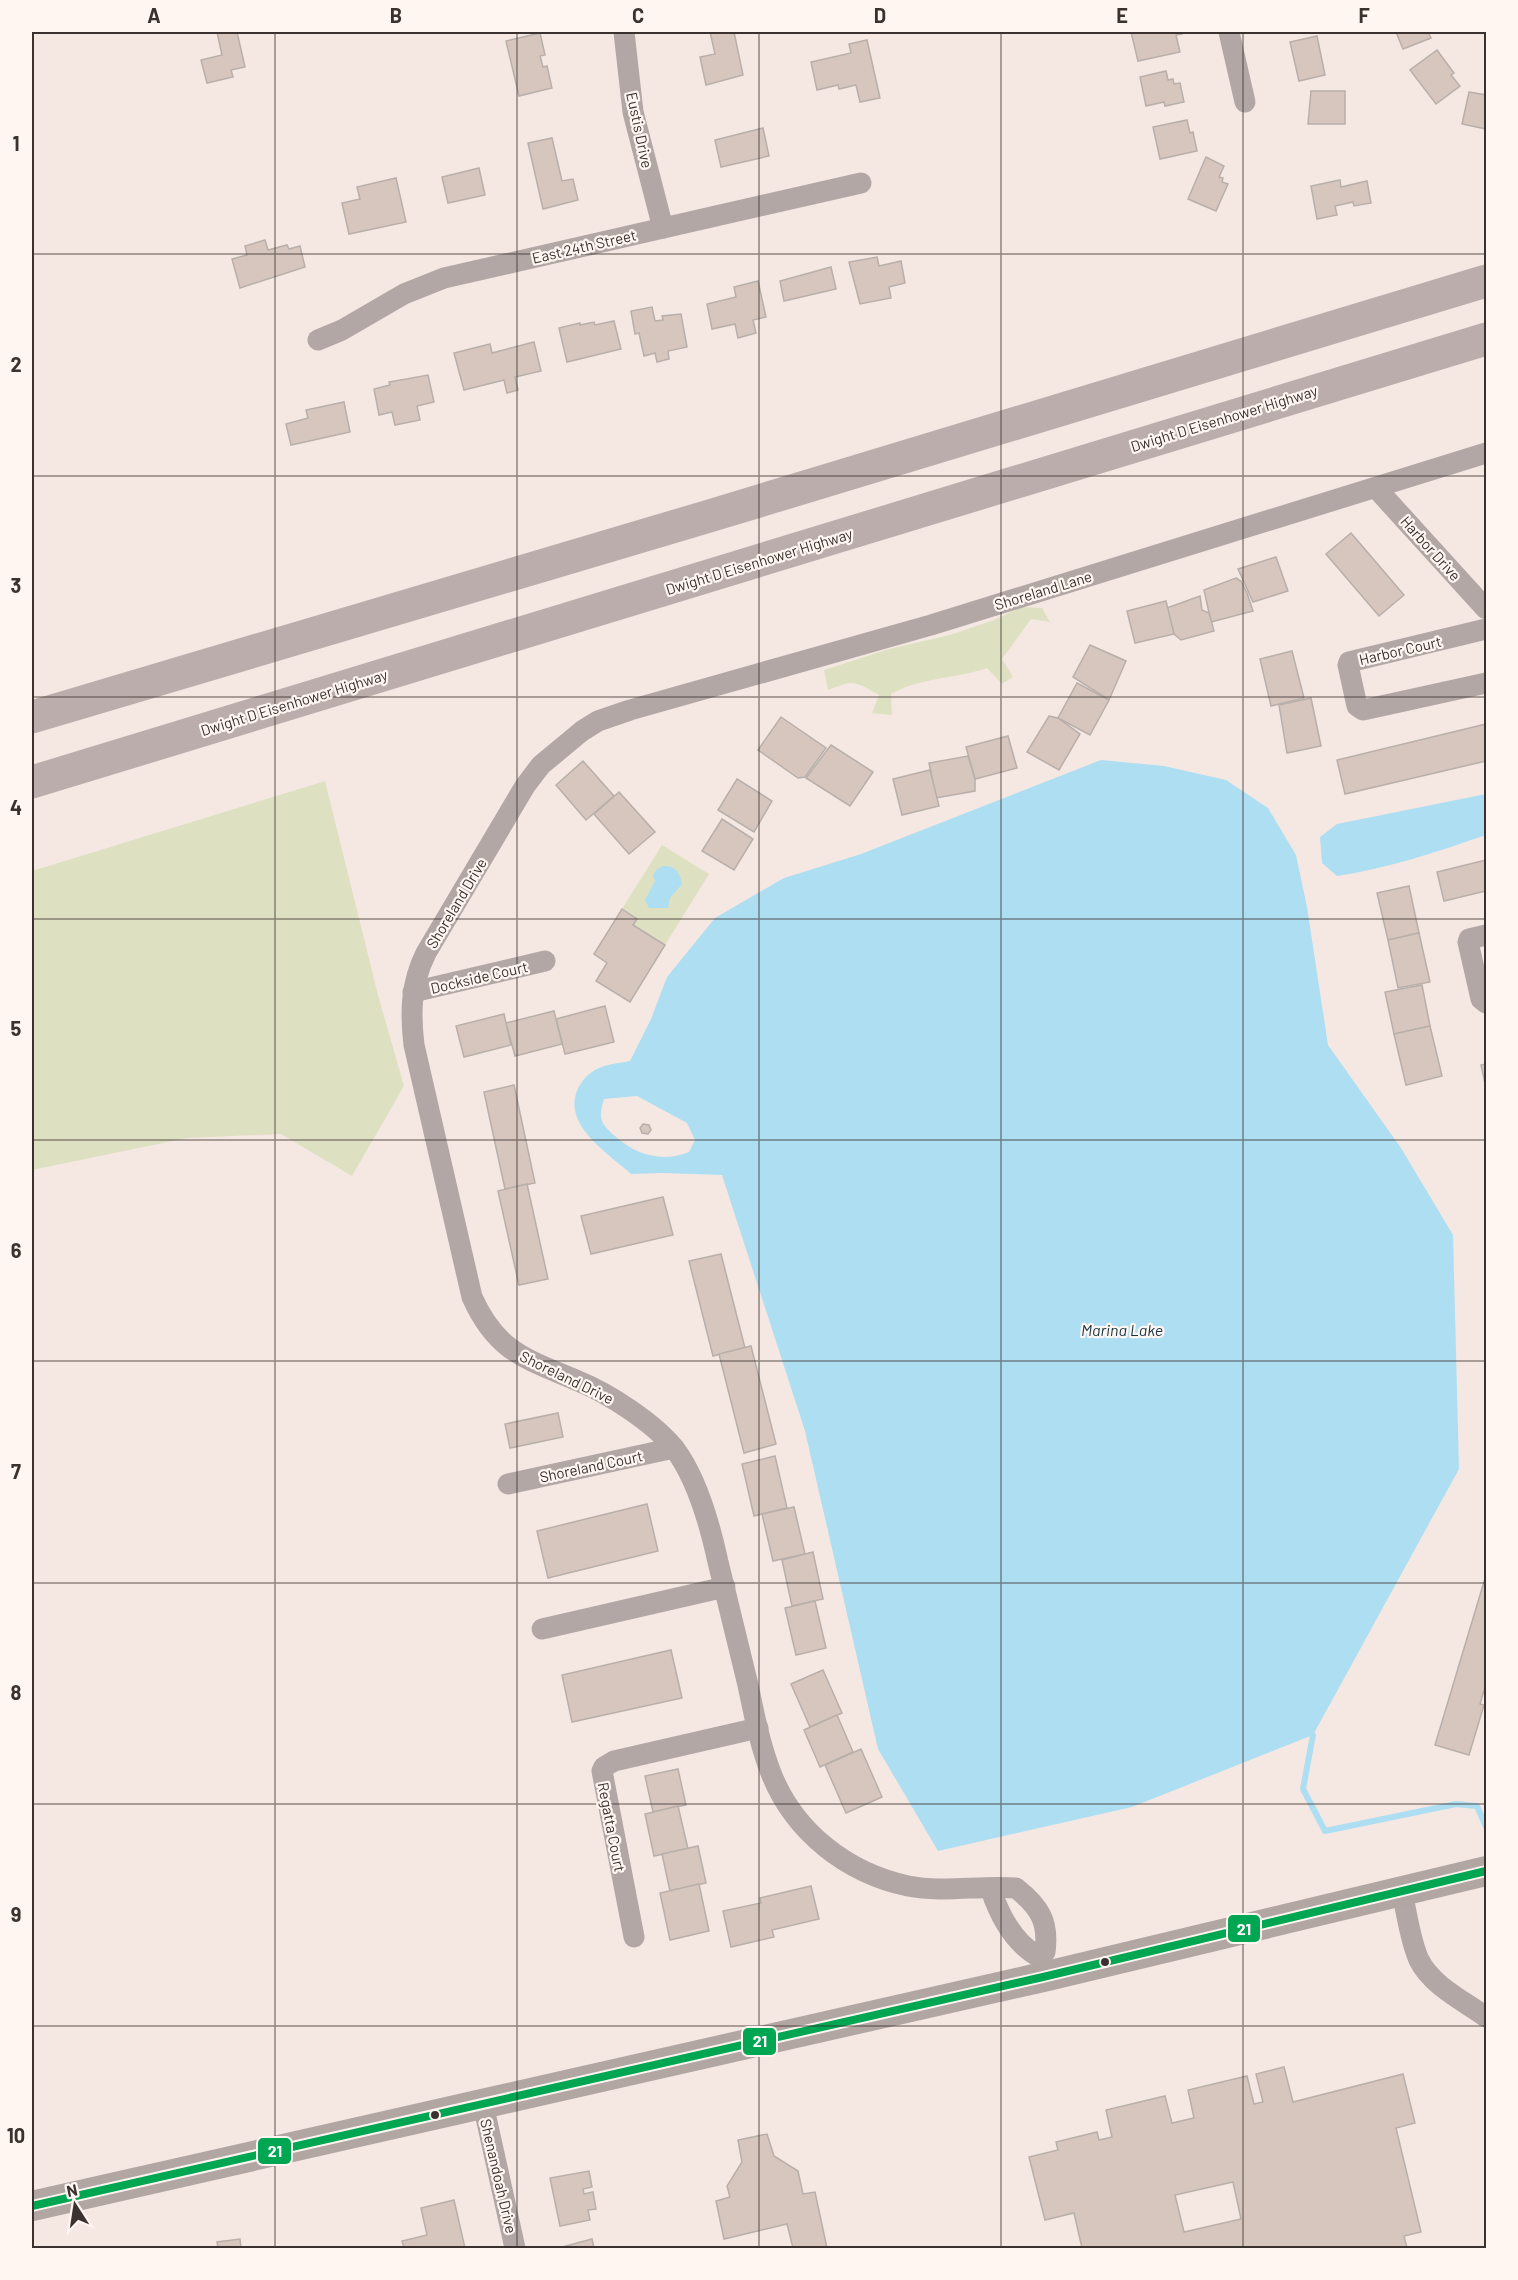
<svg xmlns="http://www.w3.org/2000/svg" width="1518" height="2280" font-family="Barlow,sans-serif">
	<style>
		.green { fill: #dee0c2 }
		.water { fill: #aedef2; fill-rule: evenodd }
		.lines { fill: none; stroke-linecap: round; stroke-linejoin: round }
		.stream { stroke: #aedef2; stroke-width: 6 }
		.building { fill: #d7c6be; stroke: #b8afab; stroke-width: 1.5; fill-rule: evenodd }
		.street { stroke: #b2a7a5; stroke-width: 21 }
		.secondary { stroke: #b2a6a3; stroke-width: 30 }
		.highway { stroke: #bbadab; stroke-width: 33 }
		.bus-1-casing { stroke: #fff5f1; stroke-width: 12 }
		.bus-1 { stroke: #00a651; stroke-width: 8 }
		.grid { fill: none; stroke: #3b312e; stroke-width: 1.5; stroke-opacity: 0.55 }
		.bus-dot { fill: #3b312e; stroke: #fff5f1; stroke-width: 2 }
		.labels { text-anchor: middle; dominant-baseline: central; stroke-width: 4.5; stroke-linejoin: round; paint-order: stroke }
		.street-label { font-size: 15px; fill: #3b312e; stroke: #fff5f1 }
		.water-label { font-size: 16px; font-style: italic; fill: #143644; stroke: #fff5f1 }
		.line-badge { stroke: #fff5f1; stroke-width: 2 }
		.badge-label { font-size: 16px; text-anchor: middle; font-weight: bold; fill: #fff }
		.neatline { fill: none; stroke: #3b312e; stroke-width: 2 }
		.grid-label { font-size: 20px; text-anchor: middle; font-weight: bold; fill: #3b312e }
	</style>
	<rect width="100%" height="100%" fill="#f5e8e3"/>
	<g class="green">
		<path d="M1021,607L1042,608L1050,622L1031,619L1002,659L1013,677L1002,684L987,668C956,679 921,677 891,694L892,715L872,713L879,695C854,681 855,679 828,690L824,670L889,649L950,635L994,620Z"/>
		<polygon points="325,781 378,995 404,1086 352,1176 281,1134 187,1138 32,1170 32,871"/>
		<polygon points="662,845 709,874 665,945 633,925 637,919 622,909"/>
	</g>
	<g class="water">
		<path d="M1101,760L1164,766L1226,780L1268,808L1296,855L1307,907L1328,1045L1401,1148L1453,1235L1459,1469L1313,1735L1132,1807L938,1851L878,1749L805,1431L722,1175L663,1173L631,1174C609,1154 563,1126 577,1091C581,1081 589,1072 599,1068C608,1064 620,1063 630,1061L651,1019L667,977L715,918L784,878L861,854ZM637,1096L687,1123L695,1140L689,1152C662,1163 636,1155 615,1136C608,1130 600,1123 601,1113C601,1108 603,1103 604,1099Z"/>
		<path d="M1486,794V835C1437,852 1389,868 1337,876L1322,863L1320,837L1337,824Z"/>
		<path d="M663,866C675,865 680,872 682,884L670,898L668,908H649L645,900L655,881L653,875L657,869Z"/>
	</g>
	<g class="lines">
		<polyline class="stream" points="1313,1735 1303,1789 1325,1831 1456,1804 1477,1806 1486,1827"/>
	</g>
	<g class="building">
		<polygon points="217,32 237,32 245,67 231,70 233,77 207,83 201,60 222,55"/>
		<polygon points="710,32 734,32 743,75 706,85 700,57 715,54"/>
		<polygon points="1131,32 1182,32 1182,34 1176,35 1180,52 1138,61"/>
		<polygon points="1396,32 1428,32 1431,38 1403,49"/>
		<polygon points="540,33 545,55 540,56 543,67 547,66 552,88 519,96 506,41"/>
		<polygon points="1317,36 1325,75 1299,81 1290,42"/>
		<polygon points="867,40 880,98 860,102 856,85 839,89 838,85 817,90 811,62 851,53 849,44"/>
		<polygon points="1437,50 1454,73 1451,75 1460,86 1436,104 1410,70"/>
		<polygon points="1166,71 1168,80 1173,79 1174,84 1180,83 1184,102 1165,106 1164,102 1146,106 1140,77"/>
		<polygon points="1311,91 1345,91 1345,124 1308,124"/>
		<polygon points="1469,92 1486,95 1486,129 1462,124"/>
		<polygon points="1187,120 1190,133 1193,132 1197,151 1160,159 1153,127"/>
		<polygon points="763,128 769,156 721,167 715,140"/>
		<polygon points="552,138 562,181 573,179 578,200 543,209 528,143"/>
		<polygon points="1206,157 1224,166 1219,177 1223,178 1222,182 1228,184 1216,211 1188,199"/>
		<polygon points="479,168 485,195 448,203 442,177"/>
		<polygon points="396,178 406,222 349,234 342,203 360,199 357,187"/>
		<polygon points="1340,180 1341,187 1367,181 1371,203 1354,206 1353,202 1335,206 1337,215 1317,219 1311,186"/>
		<polygon points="265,240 268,250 287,245 289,249 300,246 305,267 240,288 232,259 247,255 245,246"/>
		<polygon points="877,257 879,266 901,261 905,283 889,287 891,298 860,304 849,262"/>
		<polygon points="831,267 836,289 784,301 780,281"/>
		<polygon points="758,281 766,317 753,320 756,333 738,338 735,324 712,329 707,304 736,297 734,287"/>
		<polygon points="652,307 655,321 663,320 662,316 681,314 687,347 668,351 669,359 657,362 655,353 644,356 639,333 635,334 631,311"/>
		<polygon points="614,321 621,349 567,362 559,328 580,323 580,325 594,322 595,325"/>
		<polygon points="534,342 541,371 515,377 518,390 507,393 504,380 464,390 454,353 490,344 492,353"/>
		<polygon points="428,375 434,402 417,406 420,420 395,425 392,412 379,415 374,389 390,385 389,382"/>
		<polygon points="344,402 350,432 291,445 286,424 308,418 306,410"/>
		<polygon points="1351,533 1404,595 1379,616 1326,554"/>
		<polygon points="1276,557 1288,591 1253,602 1238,569"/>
		<polygon points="1236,578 1241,581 1247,593 1253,611 1211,622 1204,590"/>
		<polygon points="1200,596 1202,610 1209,613 1214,631 1181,640 1174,634 1167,608"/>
		<polygon points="1166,601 1174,634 1135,643 1127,611"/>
		<polygon points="1090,645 1126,661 1109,700 1073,677"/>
		<polygon points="1292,651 1304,698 1271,706 1260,659"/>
		<polygon points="1077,683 1109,700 1090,735 1058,718"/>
		<polygon points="1311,698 1321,746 1287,753 1279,705"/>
		<polygon points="1049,716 1058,718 1080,734 1059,770 1027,752"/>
		<polygon points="781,717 826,748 805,777 798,778 758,750"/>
		<polygon points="1486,724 1486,761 1345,794 1337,760"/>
		<polygon points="1008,736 1017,768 975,779 966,747"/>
		<polygon points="831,745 873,772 850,806 806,778"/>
		<polygon points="968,756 975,779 975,791 936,798 929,763"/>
		<polygon points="583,761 614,796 586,820 556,785"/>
		<polygon points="930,770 939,806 902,815 893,779"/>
		<polygon points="737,779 772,801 754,832 718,810"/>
		<polygon points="619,792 655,832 629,854 594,814"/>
		<polygon points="722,819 753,839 734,870 702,851"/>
		<polygon points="1486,860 1486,891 1444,901 1437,872"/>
		<polygon points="1409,886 1419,933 1388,940 1377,893"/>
		<polygon points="622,909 637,919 633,925 665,945 630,1002 596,981 607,963 594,954"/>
		<polygon points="1419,933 1430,982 1398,988 1388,940"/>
		<polygon points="1422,985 1430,1026 1394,1034 1385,992"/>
		<polygon points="605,1006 614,1042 565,1054 556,1019"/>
		<polygon points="554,1011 562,1044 515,1056 506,1023"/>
		<polygon points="504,1014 511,1045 464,1057 456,1026"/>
		<polygon points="1430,1026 1442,1076 1406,1085 1394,1034"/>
		<polygon points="1486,1064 1486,1088 1481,1065"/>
		<polygon points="514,1085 535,1183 505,1189 484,1092"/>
		<polygon points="643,1124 649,1125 651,1130 648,1134 642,1133 640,1128"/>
		<polygon points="527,1184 548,1279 519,1285 498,1191"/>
		<polygon points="663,1197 673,1235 591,1254 581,1216"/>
		<polygon points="721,1254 745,1348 713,1356 689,1261"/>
		<polygon points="751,1346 776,1444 744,1453 719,1354"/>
		<polygon points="558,1413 563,1437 510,1448 505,1424"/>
		<polygon points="775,1456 787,1508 754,1516 742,1464"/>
		<polygon points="647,1504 658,1551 548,1578 537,1531"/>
		<polygon points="794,1507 805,1554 773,1561 762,1514"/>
		<polygon points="813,1552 823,1599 792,1606 782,1560"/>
		<polygon points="1486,1575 1486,1684 1480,1704 1484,1705 1469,1755 1435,1745"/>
		<polygon points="815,1601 826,1648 796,1655 785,1608"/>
		<polygon points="671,1650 682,1698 572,1722 562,1675"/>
		<polygon points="823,1670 842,1713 810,1727 791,1684"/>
		<polygon points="837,1715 853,1752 820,1767 804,1730"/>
		<polygon points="861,1749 882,1797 846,1813 825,1765"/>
		<polygon points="678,1769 686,1805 653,1812 645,1776"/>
		<polygon points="678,1806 688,1849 654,1856 645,1814"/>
		<polygon points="698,1846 706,1883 670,1891 662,1854"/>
		<polygon points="699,1884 709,1931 670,1940 660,1893"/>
		<polygon points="811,1886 819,1919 772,1930 774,1937 731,1947 723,1911 761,1903 760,1898"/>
		<path d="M1284,2067L1293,2102L1403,2074L1415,2123L1396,2128L1421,2232L1404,2236L1407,2248H1082L1074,2213L1045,2220L1029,2157L1058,2150L1056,2142L1097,2132L1099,2140L1112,2137L1106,2110L1165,2096L1172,2123L1194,2118L1188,2090L1247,2076L1254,2104L1263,2102L1256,2074ZM1233,2182L1241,2219L1184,2232L1175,2195Z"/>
		<polygon points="767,2134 774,2156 798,2171 803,2194 815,2192 827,2248 793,2248 787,2224 724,2239 716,2201 730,2197 727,2186 742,2162 738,2140"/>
		<polygon points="589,2171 592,2187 583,2189 584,2194 593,2192 596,2209 588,2210 590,2220 560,2226 550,2178"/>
		<polygon points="454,2200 465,2248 404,2248 402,2241 427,2235 421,2208"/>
		<polygon points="240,2239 241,2248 218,2248 217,2242"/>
		<polygon points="592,2239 594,2248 562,2248 562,2247"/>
	</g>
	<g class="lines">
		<g class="street">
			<polyline points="624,32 633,112 663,228"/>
			<polyline points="1229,32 1245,102"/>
			<polyline points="318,340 342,330 404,294 444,278 861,183"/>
			<polyline points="1376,488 1486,609"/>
			<polyline points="1486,629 1349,662 1348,665 1357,706 1363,710 1486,683"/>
			<polyline points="1486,935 1469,939 1468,942 1481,999 1486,1003"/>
			<polyline points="413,992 545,961"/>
			<polyline points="508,1484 674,1448"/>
			<polyline points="542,1629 725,1587"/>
			<path d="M991,1890C1000,1917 1014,1943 1039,1957"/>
			<path d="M1402,1892C1407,1914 1410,1940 1419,1960C1432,1986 1464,2001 1486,2017"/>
			<polyline points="634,1937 602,1771 604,1767 614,1761 758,1728"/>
			<path d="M1039,1957L1045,1952C1049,1922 1040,1907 1016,1888C981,1885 943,1893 908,1886C847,1873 794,1832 771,1773C760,1745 754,1714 748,1685C738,1644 728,1603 718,1562C710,1525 697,1478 674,1448C654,1423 608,1393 578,1381C527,1359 497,1353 472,1297L414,1045C410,1012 411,983 426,953L525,786L541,765L582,731L598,721L630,710L931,625L1486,453"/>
			<polyline points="483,2104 515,2248"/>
		</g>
		<polyline class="secondary" points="32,2206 1043,1977 1486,1871"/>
		<g class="highway">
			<polyline points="32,717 706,517 1486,281"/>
			<polyline points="32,782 1486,339"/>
		</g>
		<g class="bus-1-casing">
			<polyline id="bus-1" points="32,2206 1043,1977 1486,1871"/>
		</g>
		<use href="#bus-1" class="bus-1"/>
	</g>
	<path class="grid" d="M275,32V2248M517,32V2248M759,32V2248M1001,32V2248M1243,32V2248M32,254H1486M32,476H1486M32,697H1486M32,919H1486M32,1140H1486M32,1361H1486M32,1583H1486M32,1804H1486M32,2026H1486"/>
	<g class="bus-dot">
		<circle cx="1105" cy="1962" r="5"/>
		<circle cx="435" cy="2115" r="5"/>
	</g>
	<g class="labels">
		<g class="street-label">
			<text transform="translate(640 130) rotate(78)">Eustis Drive</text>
			<text transform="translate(584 246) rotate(-13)">East 24th Street</text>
			<text transform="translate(1224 418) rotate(-17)">Dwight D Eisenhower Highway</text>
			<text transform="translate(1431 548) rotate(48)">Harbor Drive</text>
			<text transform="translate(759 561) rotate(-17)">Dwight D Eisenhower Highway</text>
			<text transform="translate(1043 590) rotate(-17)">Shoreland Lane</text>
			<text transform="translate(1400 650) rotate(-13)">Harbor Court</text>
			<text transform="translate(294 702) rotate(-17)">Dwight D Eisenhower Highway</text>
			<text transform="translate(456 903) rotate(-59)">Shoreland Drive</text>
			<text transform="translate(479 977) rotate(-13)">Dockside Court</text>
			<text transform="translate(567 1377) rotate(26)">Shoreland Drive</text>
			<text transform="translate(591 1466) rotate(-12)">Shoreland Court</text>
			<text transform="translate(612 1827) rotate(79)">Regatta Court</text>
			<text transform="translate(499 2176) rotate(77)">Shenandoah Drive</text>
		</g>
		<g class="water-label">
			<text x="1122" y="1329">Marina Lake</text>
		</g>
	</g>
	<g class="line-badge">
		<rect x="1227" y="1914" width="34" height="29" rx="6" fill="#00a651"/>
		<rect x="742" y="2027" width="35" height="29" rx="6" fill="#00a651"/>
		<rect x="257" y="2137" width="35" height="28" rx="6" fill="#00a651"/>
	</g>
	<g class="badge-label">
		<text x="1244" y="1935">21</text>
		<text x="760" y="2047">21</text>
		<text x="275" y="2157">21</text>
	</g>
	<rect width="1518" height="2280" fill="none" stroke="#fff5f1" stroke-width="66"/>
	<g transform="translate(75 2205) rotate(348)" stroke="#fff5f1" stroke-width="4.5" paint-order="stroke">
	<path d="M0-4.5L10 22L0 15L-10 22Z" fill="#3b312e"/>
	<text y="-9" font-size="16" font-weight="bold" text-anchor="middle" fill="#3b312e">N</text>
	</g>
	<rect x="33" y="33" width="1452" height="2214" class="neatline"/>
	<g class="grid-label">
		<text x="154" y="23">A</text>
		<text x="396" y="23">B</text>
		<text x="638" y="23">C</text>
		<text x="880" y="23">D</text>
		<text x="1122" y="23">E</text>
		<text x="1364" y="23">F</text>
		<text x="16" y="151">1</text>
		<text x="16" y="372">2</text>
		<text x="16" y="593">3</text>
		<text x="16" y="815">4</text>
		<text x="16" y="1036">5</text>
		<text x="16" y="1258">6</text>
		<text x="16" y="1479">7</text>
		<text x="16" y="1700">8</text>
		<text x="16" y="1922">9</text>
		<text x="16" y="2143">10</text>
	</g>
</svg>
